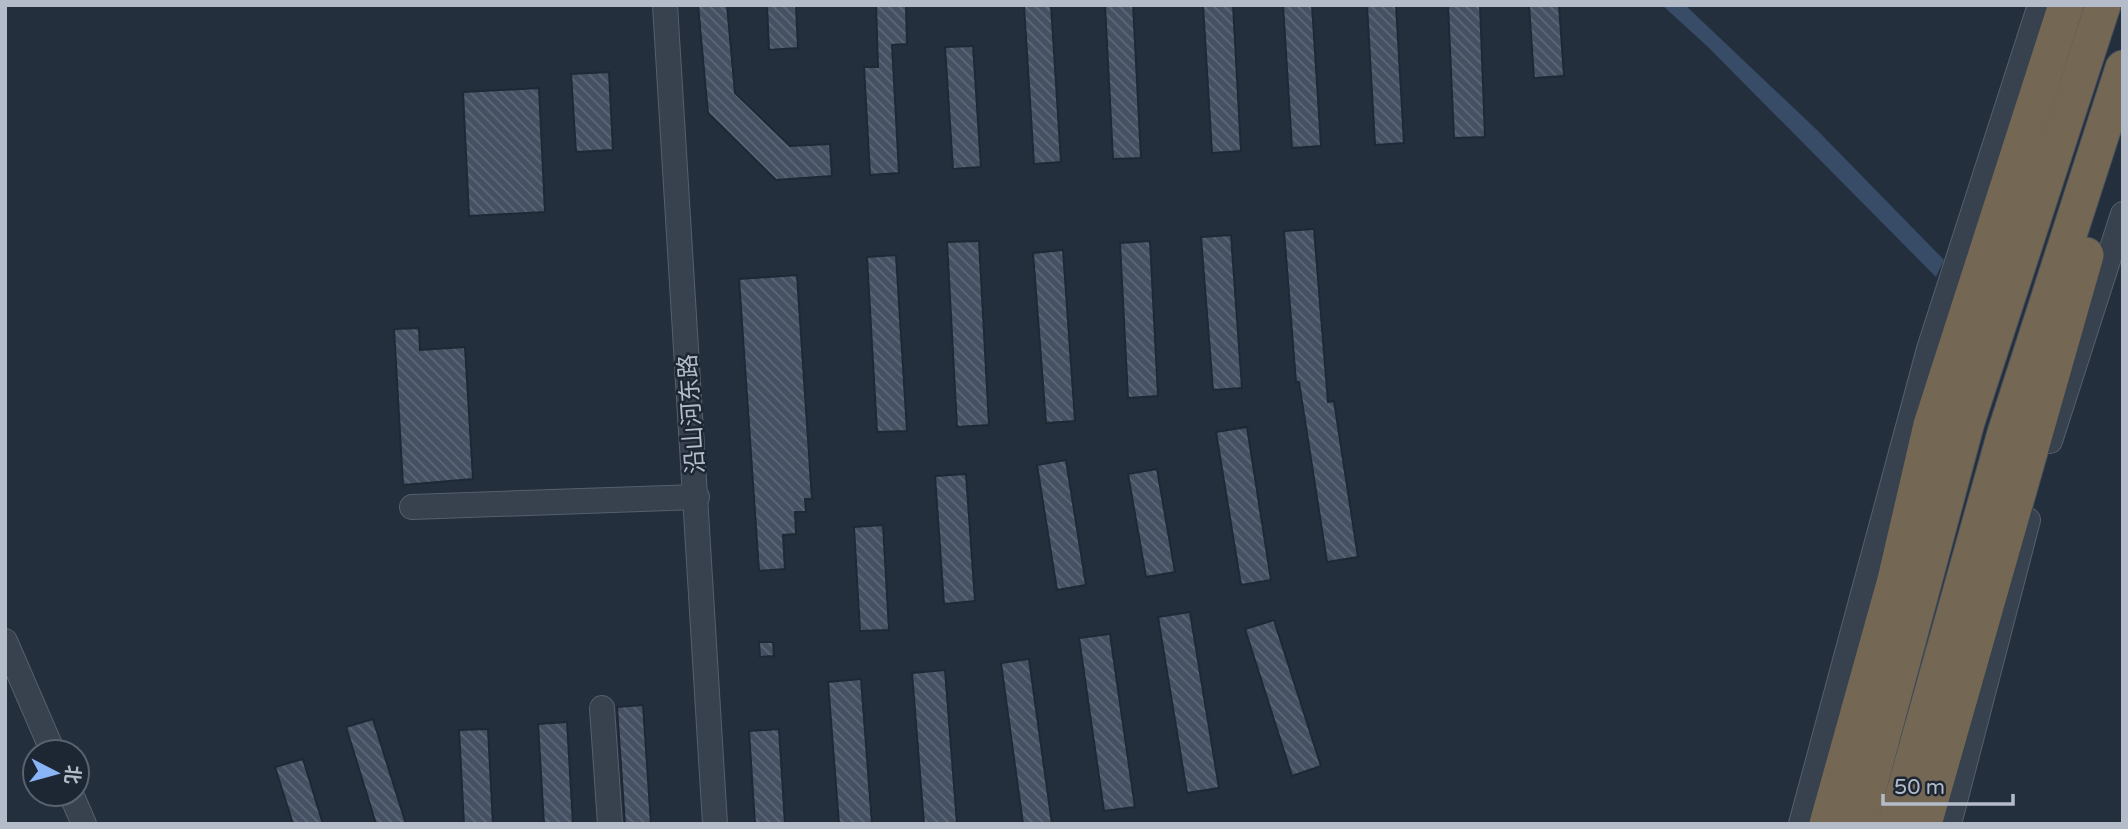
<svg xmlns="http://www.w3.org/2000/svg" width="2128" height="829" font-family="'Varela Round','Noto Sans SC',sans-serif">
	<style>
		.water { fill: #394c67 }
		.building { fill: url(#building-back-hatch); stroke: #1f2835; stroke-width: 2 }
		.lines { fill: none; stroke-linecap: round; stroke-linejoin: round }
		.minor-casing { stroke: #565f6c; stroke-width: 26 }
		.highway-casing { stroke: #434c59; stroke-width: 37 }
		.minor { stroke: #38414e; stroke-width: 24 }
		.highway { stroke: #746855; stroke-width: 35 }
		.labels { text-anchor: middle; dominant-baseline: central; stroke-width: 5; stroke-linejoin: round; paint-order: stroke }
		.street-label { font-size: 24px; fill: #b4bcc9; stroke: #1d2633 }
	</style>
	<defs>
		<pattern id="building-back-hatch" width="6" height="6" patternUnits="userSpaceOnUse" patternTransform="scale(1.75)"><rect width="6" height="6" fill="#455162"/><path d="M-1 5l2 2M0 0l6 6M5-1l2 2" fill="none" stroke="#5d6877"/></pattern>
	</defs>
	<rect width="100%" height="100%" fill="#242f3e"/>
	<polygon class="water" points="1662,5 1685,5 1817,130 1944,260 1936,277 1707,46"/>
	<g class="building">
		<polygon points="698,5 727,5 735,93 790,146 830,144 832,176 776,180 708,113"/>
		<polygon points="767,5 796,5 798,48 769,50"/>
		<polygon points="876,5 906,5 907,44 892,45 899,173 870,175 864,67 878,67"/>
		<polygon points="1051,5 1061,162 1034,164 1024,6"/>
		<polygon points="1105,5 1133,5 1141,158 1113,159"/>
		<polygon points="1203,5 1233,5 1241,151 1212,153"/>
		<polygon points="1283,5 1312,5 1321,146 1292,148"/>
		<polygon points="1367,5 1396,5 1404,143 1375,145"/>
		<polygon points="1448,5 1480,5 1485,137 1454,138"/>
		<polygon points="1529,5 1559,5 1564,76 1534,78"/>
		<polygon points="973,46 981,167 953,169 945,47"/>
		<polygon points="609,72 613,150 576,152 571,74"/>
		<polygon points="539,88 545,212 469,216 463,92"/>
		<polygon points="1314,229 1328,402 1334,401 1358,557 1327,562 1299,382 1296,382 1284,231"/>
		<polygon points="1231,235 1242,388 1213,390 1201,237"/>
		<polygon points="979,241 989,425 957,427 947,242"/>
		<polygon points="1150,241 1158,396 1128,398 1120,243"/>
		<polygon points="1063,250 1075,421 1046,423 1033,253"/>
		<polygon points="896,255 907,431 877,432 867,257"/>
		<polygon points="797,275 812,499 805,499 806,512 795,512 796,534 783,535 785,569 759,571 739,279"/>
		<polygon points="419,328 420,350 465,347 473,479 403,485 394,329"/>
		<polygon points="1247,427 1271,580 1241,585 1216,432"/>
		<polygon points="1066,460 1086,585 1057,590 1037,465"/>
		<polygon points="1157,469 1175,572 1146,577 1128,474"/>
		<polygon points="966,474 975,601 944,604 935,476"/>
		<polygon points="883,525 889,630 860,631 854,527"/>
		<polygon points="1190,612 1219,788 1187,793 1158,617"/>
		<polygon points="1274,620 1321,766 1292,776 1245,629"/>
		<polygon points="1110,634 1135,807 1104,811 1079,638"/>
		<polygon points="759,642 773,642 774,656 760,657"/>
		<polygon points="1029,659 1052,824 1023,824 1001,663"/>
		<polygon points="945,670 957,824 924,824 912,673"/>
		<polygon points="861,679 872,824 839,824 828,682"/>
		<polygon points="643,705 651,824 625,824 617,707"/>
		<polygon points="373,719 406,824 376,824 346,727"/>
		<polygon points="567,722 573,824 544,824 538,724"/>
		<polygon points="488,729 493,824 464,824 459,730"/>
		<polygon points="779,729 785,824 755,824 749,731"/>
		<polygon points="303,759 323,824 293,824 275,767"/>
	</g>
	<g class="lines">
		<g class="minor-casing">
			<g id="minor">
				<polyline points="665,5 715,824"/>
				<polyline points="2050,441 2123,214"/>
				<polyline points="412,507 697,497"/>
				<polyline points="5,641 53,752"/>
				<polyline points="602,708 610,824"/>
				<polyline points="71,794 84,824"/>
				<polyline points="1801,824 1929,349 2040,5"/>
				<polyline points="1949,824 2028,520"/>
			</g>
		</g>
		<g class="highway-casing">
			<g id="highway">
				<polyline points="1827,824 1895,580 1931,425 2066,5"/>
				<polyline points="1859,824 1967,422 2103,5"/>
				<polyline points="1895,824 2005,433 2123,68"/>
				<polyline points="1924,824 2086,255"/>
			</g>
		</g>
		<use href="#minor" class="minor"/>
		<use href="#highway" class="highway"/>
	</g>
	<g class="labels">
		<g class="street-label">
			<text transform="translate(692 414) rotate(-94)">沿山河东路</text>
		</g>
	</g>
	<rect width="2128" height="829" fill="none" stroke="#b4bcc9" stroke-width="14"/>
	<g transform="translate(56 773) rotate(96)"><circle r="33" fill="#1d2633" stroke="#59626f" stroke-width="2"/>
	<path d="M0-5L12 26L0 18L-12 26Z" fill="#8ab4f8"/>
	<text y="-10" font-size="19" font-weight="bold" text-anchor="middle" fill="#b4bcc9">北</text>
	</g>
	<path d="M1883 794v10h130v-10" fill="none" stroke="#b4bcc9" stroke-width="3.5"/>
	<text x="1894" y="794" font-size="21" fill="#b4bcc9" stroke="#1d2633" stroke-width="5" paint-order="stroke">50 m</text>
</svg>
